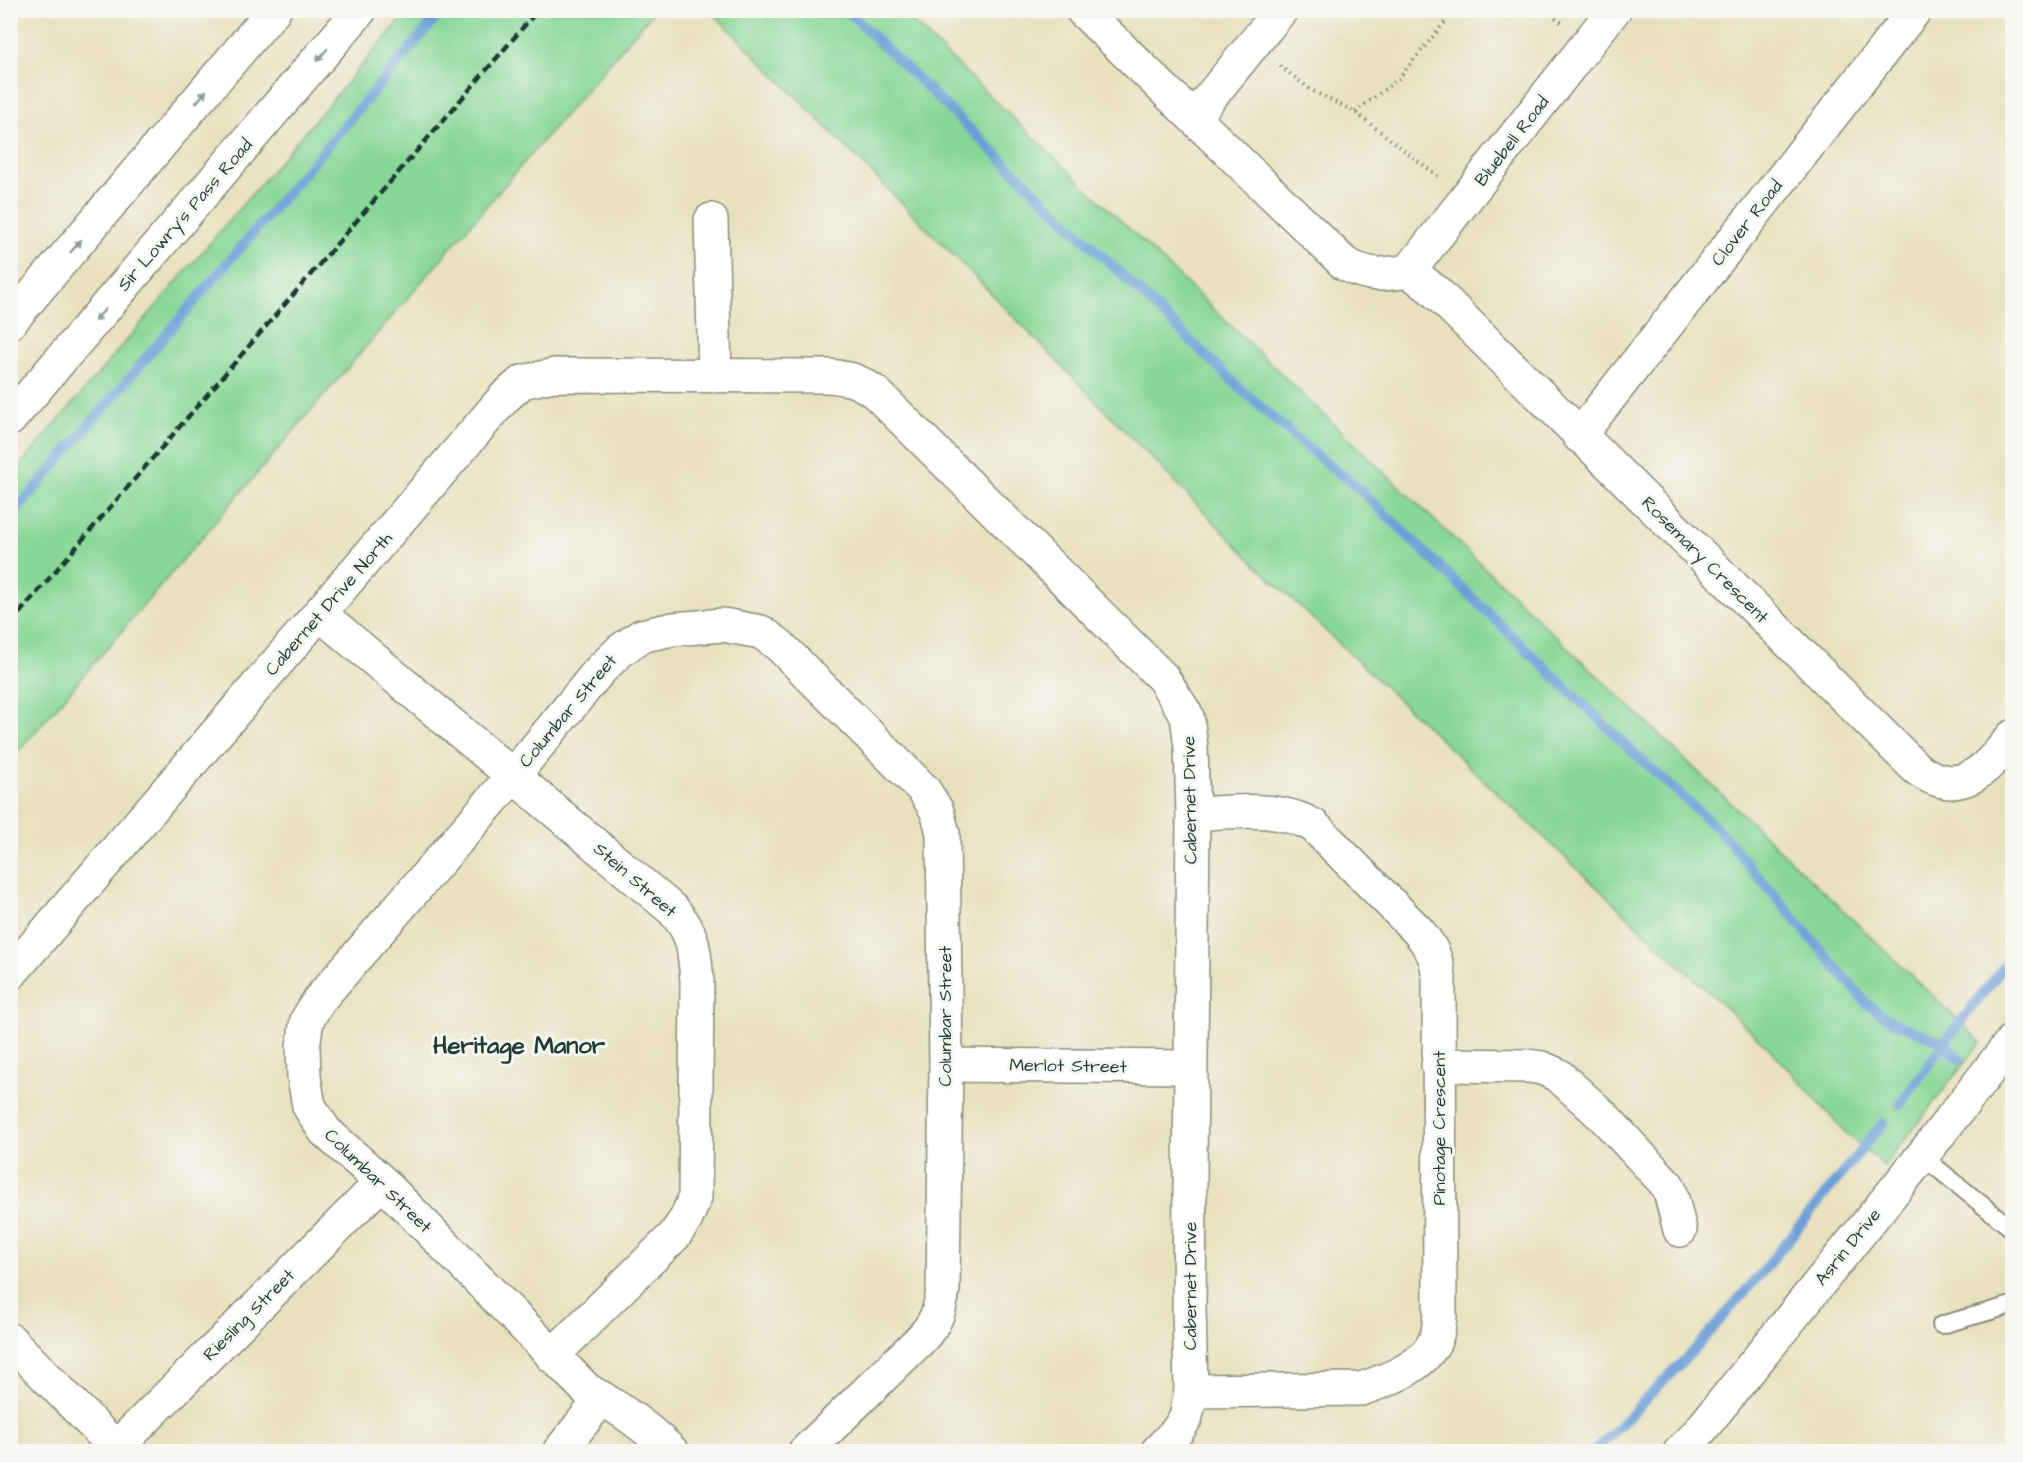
<svg xmlns="http://www.w3.org/2000/svg" width="2023" height="1462" font-family="'Architects Daughter',sans-serif">
	<style>
		.green { fill: #88d796; stroke: #548a65; stroke-width: 1.5 }
		.lines { fill: none; stroke-linecap: round; stroke-linejoin: round }
		.stream { stroke: #6b9ed7; stroke-width: 10 }
		.service-casing { stroke: #848f79; stroke-width: 20 }
		.minor-casing { stroke: #848f79; stroke-width: 36 }
		.secondary-casing { stroke: #848f79; stroke-width: 36 }
		.path { stroke: #848f79; stroke-width: 4; stroke-dasharray: 1.5 4.5; stroke-linecap: butt }
		.service { stroke: #fff; stroke-width: 16 }
		.minor { stroke: #fff; stroke-width: 33 }
		.secondary { stroke: #fff; stroke-width: 33 }
		.rail { stroke: #1f3d34; stroke-width: 4.5; stroke-dasharray: 9 4.5; stroke-linecap: butt }
		.oneway { fill: #8f9e9a }
		.labels { text-anchor: middle; dominant-baseline: central; stroke-width: 6; stroke-linejoin: round; paint-order: stroke }
		.street-label { font-size: 18px; fill: #1f3d34; stroke: #f6f6f2 }
		.district-label { font-size: 24px; font-weight: bold; fill: #1f3d34; stroke: #f6f6f2 }
	</style>
	<rect width="100%" height="100%" fill="#f6f6f2"/>
	<filter id="ink" filterUnits="userSpaceOnUse"><feTurbulence type="fractalNoise" baseFrequency=".0167" numOctaves="2"/><feDisplacementMap in="SourceGraphic" scale="12" xChannelSelector="R" yChannelSelector="G"/><feConvolveMatrix kernelMatrix="1 2 1 2 8 2 1 2 1" color-interpolation-filters="sRGB"/></filter>
	<filter id="wash" filterUnits="userSpaceOnUse"><feTurbulence type="fractalNoise" baseFrequency=".008" numOctaves="4" result="noise"/><feDisplacementMap in="SourceGraphic" scale="24" xChannelSelector="R" yChannelSelector="G"/><feGaussianBlur stdDeviation="1.35" result="paint"/><feColorMatrix in="noise" values="0 0 0 0 0 0 0 0 0 0 0 0 0 0 0 0 0 1.4 0 .05"/><feComposite in="paint" operator="in"/></filter>
	<g filter="url(#wash)">
		<rect width="100%" height="100%" fill="#e9e1be"/>
		<g class="green">
			<polygon points="408,11 654,11 11,760 11,476"/>
			<polygon points="711,11 901,11 1981,1042 1884,1166 1847,1134 1771,1050 1674,960 1257,566 976,278"/>
		</g>
		<g class="lines">
			<g class="stream">
				<polyline points="846,10 1245,393 1305,446 1356,486 1631,750 1717,828 1868,1005 1891,1021 1944,1043 1960,1060"/>
				<polyline points="10,518 443,10"/>
				<polyline points="1900,1104 1944,1043 2012,956"/>
				<polyline points="1594,1452 1696,1348 1763,1271 1883,1123"/>
			</g>
		</g>
	</g>
	<g filter="url(#ink)">
		<g class="lines">
			<g class="service-casing">
				<g id="service">
					<polyline points="1922,1156 2012,1229"/>
					<polyline points="1941,1325 2012,1305"/>
				</g>
			</g>
			<g class="minor-casing">
				<g id="minor">
					<path d="M1082,10L1345,264C1370,277 1383,275 1409,271"/>
					<polyline points="1194,117 1281,10"/>
					<polyline points="711,220 715,375"/>
					<path d="M1409,271L1435,291L1916,768C1959,800 1986,771 2012,737"/>
					<polyline points="1409,271 1614,10"/>
					<polyline points="1579,436 1915,10"/>
					<path d="M320,614L673,910C695,935 694,949 697,981L695,1197L686,1219L674,1236L552,1356"/>
					<path d="M10,974L504,398L522,382L554,375L828,376C850,378 859,380 877,394L1163,678L1187,716L1191,747L1193,814L1189,1309L1191,1391L1186,1417L1178,1430L1157,1452"/>
					<polyline points="946,1065 1190,1067"/>
					<polyline points="1438,1065 1528,1066 1542,1068 1558,1075 1605,1118 1669,1187 1680,1230"/>
					<polyline points="10,1340 120,1452"/>
					<path d="M1191,1391L1361,1389C1388,1380 1428,1366 1437,1335C1439,1329 1439,1322 1440,1316L1439,977C1436,956 1432,948 1418,931L1314,826C1278,805 1233,812 1193,814"/>
					<polyline points="112,1452 382,1182"/>
					<polyline points="559,1452 602,1398"/>
					<path d="M672,1452C646,1426 618,1407 587,1390L382,1182L325,1131L309,1106L304,1077L303,1047L307,1020L319,1000L512,777L600,670L621,650L641,636L673,629L723,625L761,632L779,645L924,790L937,811L943,833L946,1065L943,1289C940,1312 936,1323 920,1340L805,1452"/>
					<polyline points="1680,1452 1695,1437 1922,1156 2012,1041"/>
				</g>
			</g>
			<g class="secondary-casing">
				<g id="secondary">
					<polyline points="10,322 274,10"/>
					<polyline points="10,419 360,10"/>
				</g>
			</g>
			<g class="path">
				<polyline points="1546,10 1562,23"/>
				<polyline points="1280,66 1311,90 1355,112 1440,178"/>
				<polyline points="1355,112 1398,79 1455,10"/>
			</g>
			<use href="#service" class="service"/>
			<use href="#minor" class="minor"/>
			<use href="#secondary" class="secondary"/>
			<polyline class="rail" points="10,624 538,10"/>
		</g>
		<defs><path id="oneway-solid" d="M-6-.8H1V-3.2L6.5 0L1 3.2V.8H-6Z" transform="scale(1.5)"/></defs>
		<g class="oneway">
			<use href="#oneway-solid" transform="translate(322 55) rotate(131)"/>
			<use href="#oneway-solid" transform="translate(201 97) rotate(-50)"/>
			<use href="#oneway-solid" transform="translate(76 246) rotate(-49)"/>
			<use href="#oneway-solid" transform="translate(100 315) rotate(131)"/>
		</g>
	</g>
	<g class="labels">
		<g class="street-label">
			<text transform="translate(1512 141) rotate(-52)">Bluebell Road</text>
			<text transform="translate(185 215) rotate(-49)">Sir Lowry's Pass Road</text>
			<text transform="translate(1747 223) rotate(-52)">Clover Road</text>
			<text transform="translate(1705 560) rotate(45)">Rosemary Crescent</text>
			<text transform="translate(329 604) rotate(-49)">Cabernet Drive North</text>
			<text transform="translate(568 711) rotate(-50)">Columbar Street</text>
			<text transform="translate(1190 800) rotate(-91)">Cabernet Drive</text>
			<text transform="translate(635 880) rotate(41)">Stein Street</text>
			<text transform="translate(945 1016) rotate(-90)">Columbar Street</text>
			<text transform="translate(1068 1066) rotate(1)">Merlot Street</text>
			<text transform="translate(1439 1128) rotate(-90)">Pinotage Crescent</text>
			<text transform="translate(378 1181) rotate(44)">Columbar Street</text>
			<text transform="translate(1848 1247) rotate(-51)">Asrin Drive</text>
			<text transform="translate(1190 1286) rotate(-90)">Cabernet Drive</text>
			<text transform="translate(249 1315) rotate(-45)">Riesling Street</text>
		</g>
		<g class="district-label">
			<text x="519" y="1046">Heritage Manor</text>
		</g>
	</g>
	<rect width="2023" height="1462" fill="none" stroke="#f6f6f2" stroke-width="36"/>
</svg>
